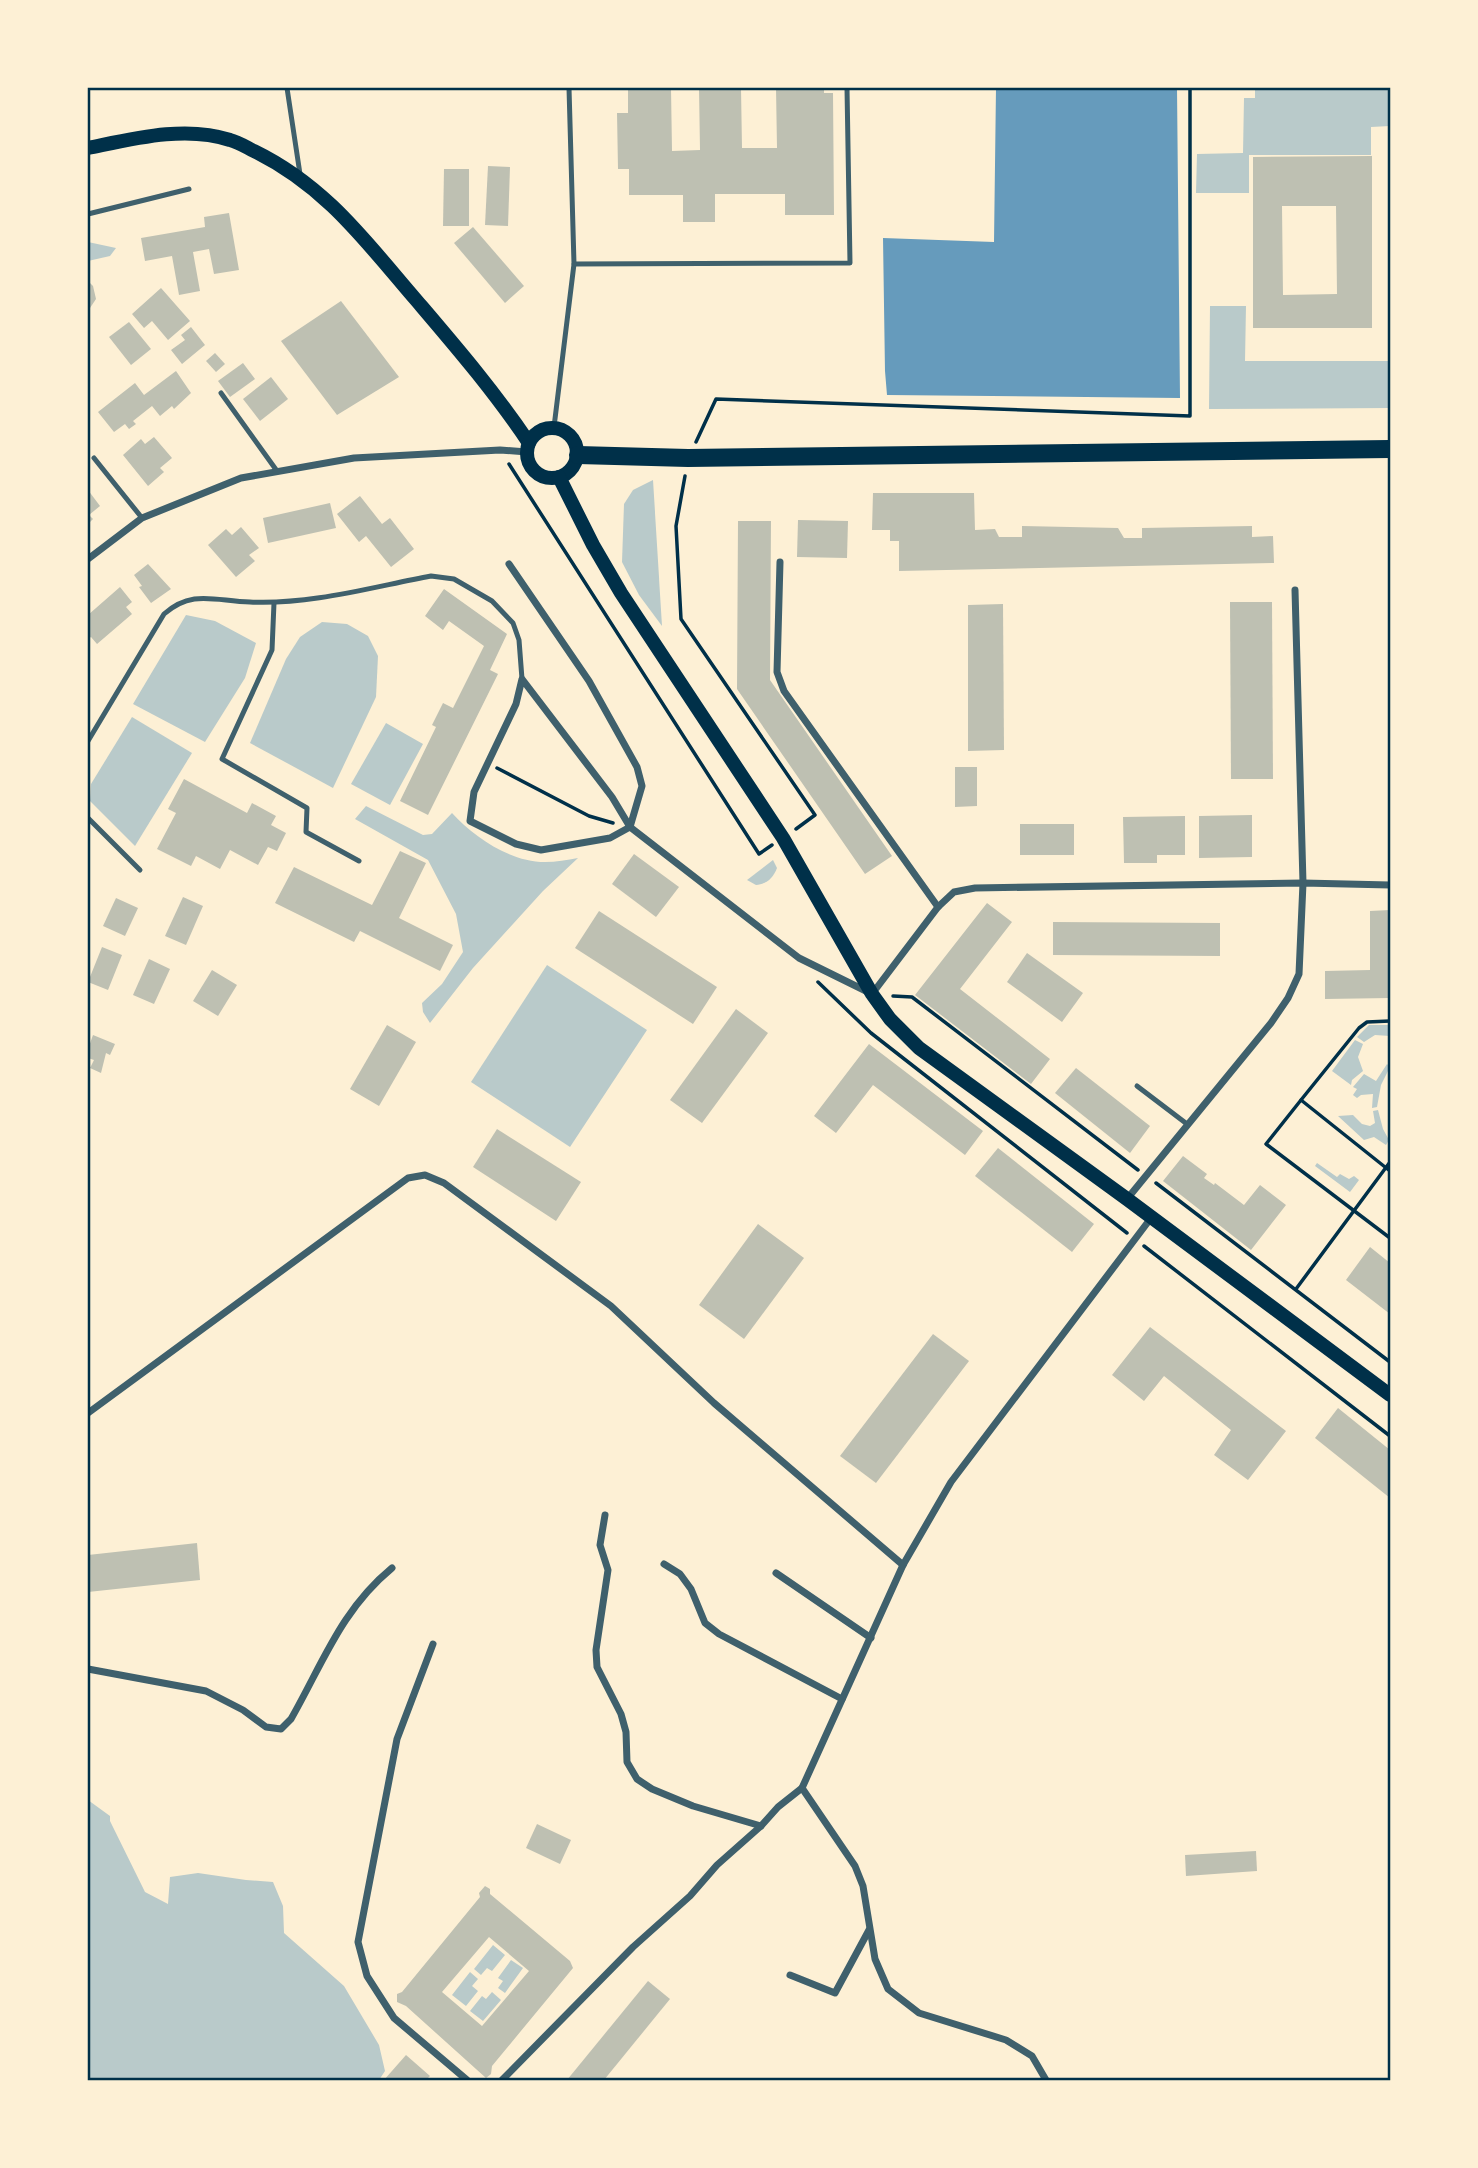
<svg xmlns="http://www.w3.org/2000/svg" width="1478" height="2168" font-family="Barlow,sans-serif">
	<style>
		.green { fill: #b9caca }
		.water { fill: #669bbc }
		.building { fill: #bec0b2; fill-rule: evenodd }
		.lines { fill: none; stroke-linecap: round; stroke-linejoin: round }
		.path { stroke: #003049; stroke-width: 3.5 }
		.service { stroke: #3f606c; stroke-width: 5 }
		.minor { stroke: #3f606c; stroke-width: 7 }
		.secondary { stroke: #003049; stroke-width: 14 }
		.primary { stroke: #003049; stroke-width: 18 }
		.neatline { fill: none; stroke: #003049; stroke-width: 2.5 }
	</style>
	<rect width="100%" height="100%" fill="#fdf0d5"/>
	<g class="green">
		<polygon points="1255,88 1390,88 1390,126 1371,127 1371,155 1249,155 1249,193 1196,193 1197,154 1243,153 1244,98 1255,98"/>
		<polygon points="88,242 116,248 110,256 88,261"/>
		<polygon points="1210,306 1246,306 1245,361 1390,361 1390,408 1209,409"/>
		<polygon points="653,480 662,626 639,595 622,562 624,504 633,490"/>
		<polygon points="186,615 215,621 256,643 245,678 205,742 133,704"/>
		<polygon points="322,622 347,624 368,636 378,656 376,697 333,788 250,743 286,659 300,637"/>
		<polygon points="132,717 192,753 135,846 90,801 91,784"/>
		<polygon points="386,723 423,744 390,805 351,784"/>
		<path d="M366,806L423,835L432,834L452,813C474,837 510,862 545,862C556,862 567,860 578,858L543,891L473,968L430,1023L423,1012L422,1003L442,984L463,952L456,914L428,860L355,819Z"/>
		<path d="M773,860L777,868C773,878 767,884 756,885L747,880Z"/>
		<polygon points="547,965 647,1030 570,1147 471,1082"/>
		<polygon points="1369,1025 1390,1025 1390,1036 1375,1035 1364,1042 1357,1037"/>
		<polygon points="1355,1040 1363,1044 1358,1057 1363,1071 1352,1080 1351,1085 1332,1071"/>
		<polygon points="1387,1064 1390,1067 1381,1085 1377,1107 1372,1108 1373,1094 1361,1095 1357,1098 1353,1095 1357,1089 1353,1087 1364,1074 1376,1081"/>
		<polygon points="1378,1110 1383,1129 1389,1140 1386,1145 1374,1137 1364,1140 1338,1116 1353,1115 1362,1124 1370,1126 1375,1123 1373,1111"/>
		<polygon points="1317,1163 1337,1177 1340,1174 1349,1179 1354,1176 1359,1180 1350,1192 1315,1166"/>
		<polygon points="88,1800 110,1816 110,1821 145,1892 168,1904 170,1877 198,1873 246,1880 273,1882 283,1906 284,1933 344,1986 379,2045 385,2071 379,2080 88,2080"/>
		<polygon points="493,1945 505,1955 492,1971 487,1968 481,1975 474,1969"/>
		<polygon points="511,1960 523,1968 505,1993 498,1988 503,1981 498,1978"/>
		<polygon points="470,1972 478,1979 472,1986 478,1991 466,2006 452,1995"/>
		<polygon points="492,1992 501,2000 483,2021 470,2011 482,1996 486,1999"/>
	</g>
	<polygon class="water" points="996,88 1177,88 1180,398 887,395 885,371 883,238 994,242"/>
	<g class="building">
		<polygon points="628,88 671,88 672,151 700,150 699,88 741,88 742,148 777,148 776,88 824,88 824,93 833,93 834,215 785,215 785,194 715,194 715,222 683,222 683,195 629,195 629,169 618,169 617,113 628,113"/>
		<path d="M1372,156V328H1253V157ZM1282,206H1336L1337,294L1283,295Z"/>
		<polygon points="488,166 510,167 508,226 485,225"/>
		<polygon points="444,169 469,169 469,226 443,226"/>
		<polygon points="229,213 239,270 214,274 209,249 193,252 200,291 179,295 172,256 145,261 141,238 205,227 204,217"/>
		<polygon points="473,227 524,286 505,303 454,243"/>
		<polygon points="88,281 93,286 96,299 88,311"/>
		<polygon points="161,288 190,321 168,340 152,321 144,328 132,314"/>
		<polygon points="341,301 399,377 337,415 281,341"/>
		<polygon points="129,322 151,349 131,365 109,337"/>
		<polygon points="191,327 205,345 182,364 171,350 185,340 181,335"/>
		<polygon points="215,353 225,364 216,372 206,361"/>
		<polygon points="243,363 255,379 230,397 218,381"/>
		<polygon points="176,371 191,393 174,409 172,406 160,416 152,406 133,421 136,424 129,429 125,424 114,432 98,412 135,383 144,395"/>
		<polygon points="271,377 288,399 260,421 243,399"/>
		<polygon points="154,437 172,458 160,468 164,472 148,486 123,455 141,439 145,444"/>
		<polygon points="88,490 100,506 89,515 93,519 88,524"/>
		<polygon points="873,493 974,493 975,530 995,529 999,537 1022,537 1022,526 1118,528 1124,538 1142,538 1142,528 1252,526 1252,537 1273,536 1274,563 899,571 899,541 890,541 890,530 872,530"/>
		<polygon points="360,496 382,524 390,518 414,549 391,567 366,536 359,542 337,514"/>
		<polygon points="330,503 336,528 268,543 263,518"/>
		<polygon points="798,520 848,521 847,558 797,557"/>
		<polygon points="738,521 771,521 770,680 892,856 865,874 737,689"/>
		<polygon points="241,527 259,548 249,555 255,561 236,577 208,545 226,529 232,535"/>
		<polygon points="148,564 171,589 151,603 139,587 142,586 134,575"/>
		<polygon points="120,587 132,602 126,607 132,614 97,644 91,637 88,639 88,615"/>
		<polygon points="444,589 507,634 490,670 498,674 428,815 400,801 436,727 432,725 443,703 453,708 484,646 449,621 443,630 425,616"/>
		<polygon points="1230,602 1272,602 1273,779 1231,779"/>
		<polygon points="1003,604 1004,750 968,751 968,605"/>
		<polygon points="955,767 977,767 977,806 955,807"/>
		<polygon points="184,779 247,813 252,803 276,816 271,825 286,833 277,851 268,847 258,865 230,850 220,869 196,856 191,866 157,849 176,813 168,809"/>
		<polygon points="1252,815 1252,857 1199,858 1199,816"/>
		<polygon points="1185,816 1185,855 1157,855 1157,863 1124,863 1123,817"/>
		<rect x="1020" y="824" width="54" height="31"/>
		<polygon points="400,851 426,863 399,918 453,945 440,971 360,931 354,942 275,903 294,867 372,905"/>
		<polygon points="634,854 679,887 656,917 612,884"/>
		<polygon points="183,897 203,906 186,945 165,936"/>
		<polygon points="116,898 138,908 125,936 103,926"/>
		<polygon points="987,903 1012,922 960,989 1050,1059 1031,1084 915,995"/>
		<polygon points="1390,910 1390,998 1325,999 1325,971 1370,970 1370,911"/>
		<polygon points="599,911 717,987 693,1024 575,948"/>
		<polygon points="1053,922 1220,923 1220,956 1053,955"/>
		<polygon points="102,947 122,955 108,990 88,982"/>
		<polygon points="1027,953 1083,993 1062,1022 1007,982"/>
		<polygon points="149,959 170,969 154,1004 133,995"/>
		<polygon points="212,970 237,985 218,1016 193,1001"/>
		<polygon points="736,1009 768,1033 702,1123 670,1100"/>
		<polygon points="387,1025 416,1042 379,1106 350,1089"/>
		<polygon points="93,1035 115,1044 110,1055 106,1053 101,1073 90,1068 94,1060 88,1058 88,1049"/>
		<polygon points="869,1044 983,1131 965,1155 873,1085 836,1133 814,1116"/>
		<polygon points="1076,1068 1150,1126 1130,1153 1055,1093"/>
		<polygon points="497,1129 581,1182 556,1221 473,1167"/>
		<polygon points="998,1148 1094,1224 1072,1252 975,1176"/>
		<polygon points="1183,1156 1207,1174 1204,1178 1214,1185 1215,1183 1244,1205 1260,1185 1286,1205 1251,1250 1163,1181"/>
		<polygon points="758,1224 804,1258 744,1339 699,1305"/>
		<polygon points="1370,1247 1390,1263 1390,1314 1346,1280"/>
		<polygon points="1150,1327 1286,1431 1248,1480 1214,1455 1231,1430 1164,1376 1144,1401 1112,1375"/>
		<polygon points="933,1334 969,1361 876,1483 840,1456"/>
		<polygon points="1338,1408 1390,1450 1390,1498 1315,1438"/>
		<polygon points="197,1543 200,1580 88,1592 88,1555"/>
		<polygon points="537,1824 571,1840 560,1864 526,1848"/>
		<polygon points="1256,1851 1257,1871 1186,1876 1185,1855"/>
		<path d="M485,1886L490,1889V1894L570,1961L573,1968L492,2066L491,2074L486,2078L406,2006L397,2002V1994L402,1992L480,1897L479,1893ZM489,1937L529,1971L482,2026L442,1992Z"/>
		<polygon points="648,1981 670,1999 604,2080 567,2080"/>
		<polygon points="406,2055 430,2076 426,2080 384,2080"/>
	</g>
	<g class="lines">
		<g class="path">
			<polyline points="696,442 716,399 1190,416 1190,88"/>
			<polyline points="509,464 759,854 772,845"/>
			<polyline points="685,476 676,526 681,619 815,815 796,829"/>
			<polyline points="497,768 589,816 613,823"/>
			<polyline points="818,982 871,1033 1127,1233"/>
			<polyline points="893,996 912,997 1138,1170"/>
			<polyline points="1301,1100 1359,1028 1367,1022 1390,1021"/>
			<polyline points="1390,1171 1301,1100 1266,1144 1390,1238"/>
			<polyline points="1156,1183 1390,1362"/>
			<polyline points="1144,1246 1390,1436"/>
			<polyline points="1296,1289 1390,1162"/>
		</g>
		<g class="service">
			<polyline points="287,88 300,174"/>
			<polyline points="88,214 189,189"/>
			<polyline points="574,264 850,263 847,88"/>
			<polyline points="221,393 277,471"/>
			<polyline points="554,427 574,264 569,88"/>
			<polyline points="94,458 142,518"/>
			<polyline points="274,603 272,650 222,759 307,808 306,832 359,861"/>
			<path d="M88,741L164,614C192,589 215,601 250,602C310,605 372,587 431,576L454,579L492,601L513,623L519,640L522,679"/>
			<polyline points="88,818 140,870"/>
			<polyline points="1137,1086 1187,1124"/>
		</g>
		<g class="minor">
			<polyline points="88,559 142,518 241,478 354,458 500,450 527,452"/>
			<polyline points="780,562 777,672 784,691 938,907"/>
			<polyline points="509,564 589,681 637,767 642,786 630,827 610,838 541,850 516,844 470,821 474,792 516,704 522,679 612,797 630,827 799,958 872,994 938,907 954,892 975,888 1303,883 1390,885"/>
			<polyline points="1127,1199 1271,1023 1288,998 1299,974 1303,883 1295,590"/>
			<polyline points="88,1413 408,1178 425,1175 444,1183 611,1306 714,1403 903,1565"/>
			<polyline points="605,1515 600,1545 608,1570 596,1650 597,1667 621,1714 626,1732 627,1762 637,1779 652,1789 693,1806 761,1826"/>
			<polyline points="664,1564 680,1574 691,1589 705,1623 719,1634 842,1699"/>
			<polyline points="776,1573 871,1638"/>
			<polyline points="433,1644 397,1739 358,1942 367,1976 394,2018 467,2080"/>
			<path d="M88,1669L206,1691L243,1710L266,1727L281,1729L291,1719C323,1663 341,1610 392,1568"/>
			<polyline points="790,1975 835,1993 869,1930"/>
			<polyline points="502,2080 633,1947 690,1896 717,1865 761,1826 778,1807 802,1788"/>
			<polyline points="1046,2080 1032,2056 1006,2040 919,2013 888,1989 875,1959 863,1886 855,1866 802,1788 903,1565 951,1482 1151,1218"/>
		</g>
		<g class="secondary">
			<path d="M88,148C132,139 185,125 230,140C238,142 246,147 254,151C326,186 366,242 417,301C457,348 494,391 529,443"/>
			<circle cx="552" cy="453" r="25"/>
			<polyline points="559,477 593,545 621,593 783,838 872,994 890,1019 919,1048 1127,1199 1390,1395"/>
		</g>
		<polyline class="primary" points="578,455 688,458 1390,449"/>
	</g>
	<rect width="1478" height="2168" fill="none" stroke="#fdf0d5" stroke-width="178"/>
	<rect x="89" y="89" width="1300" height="1990" class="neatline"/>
</svg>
